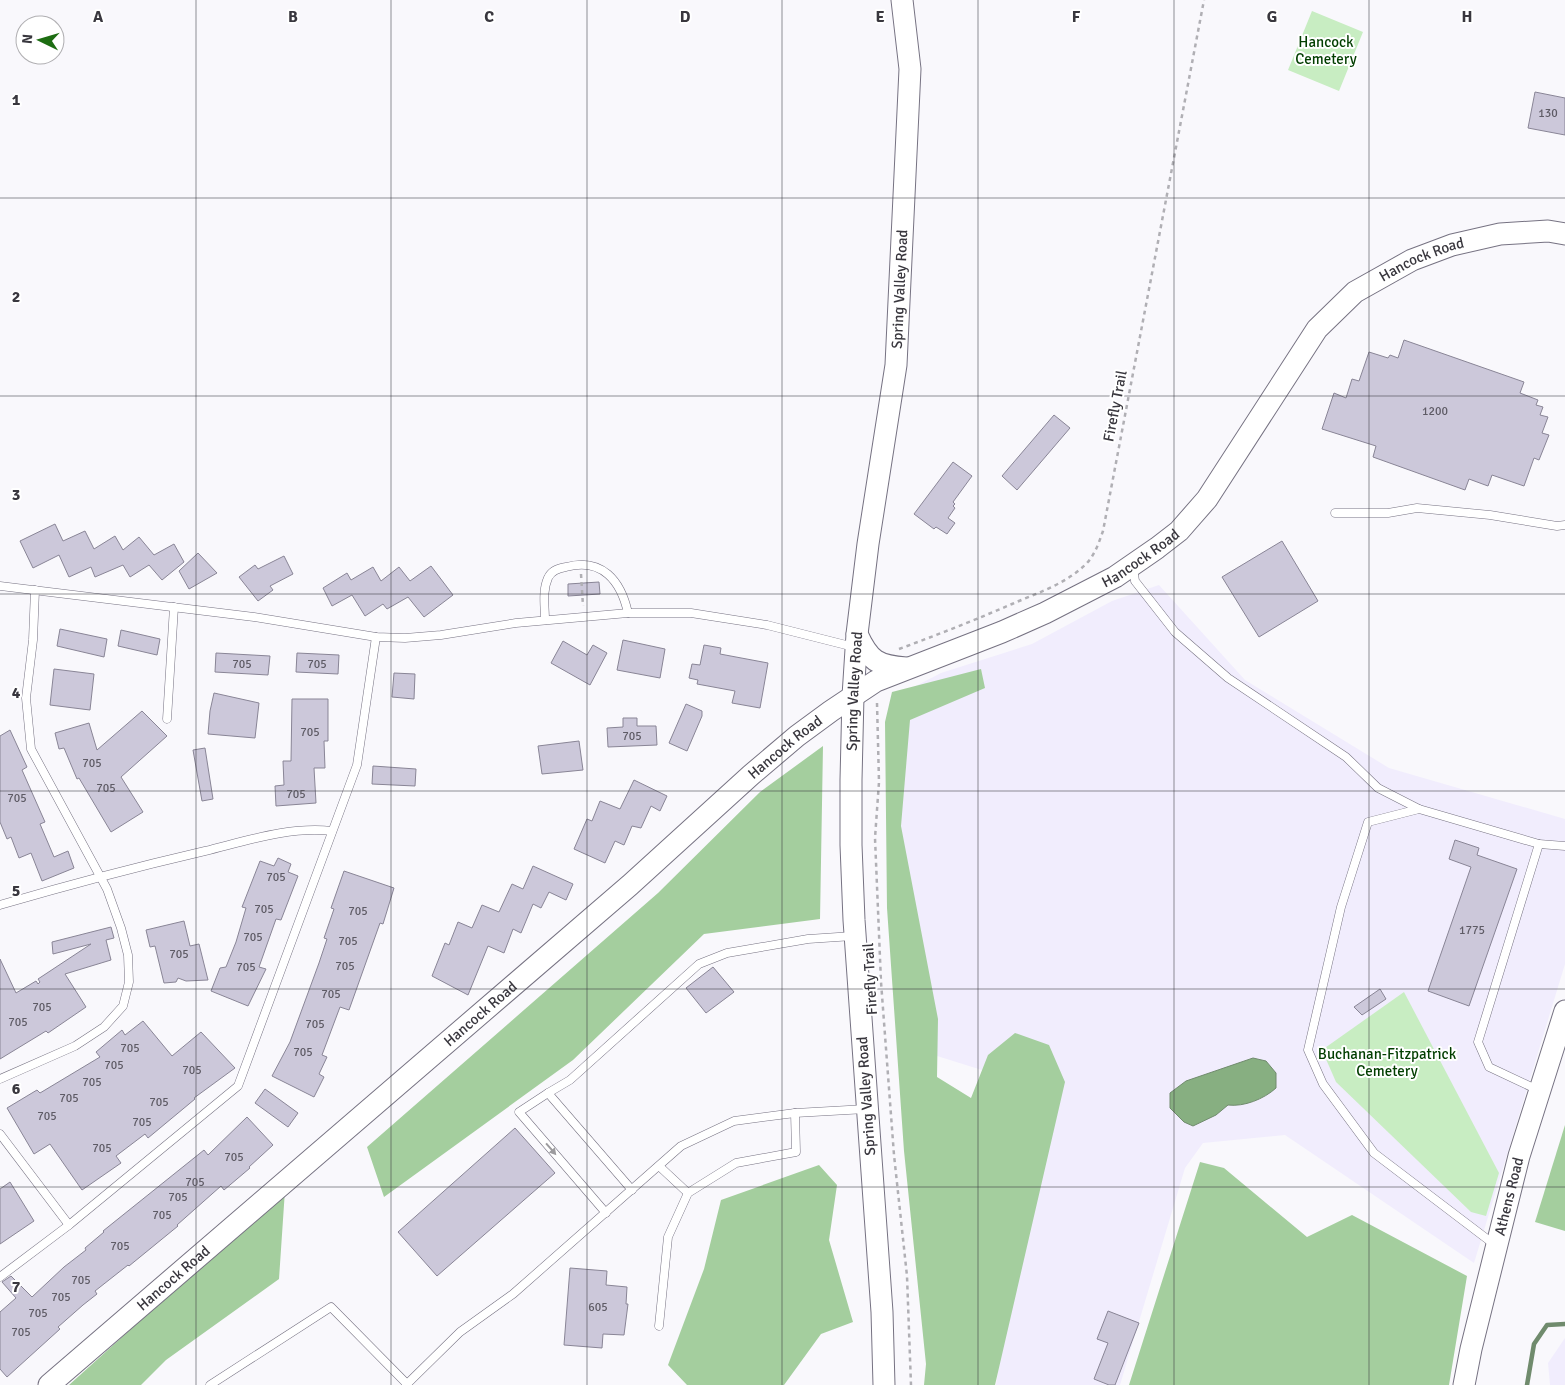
<svg xmlns="http://www.w3.org/2000/svg" width="1565" height="1385" font-family="Signika,sans-serif">
	<style>
		.built { fill: #f1edfd }
		.green { fill: #c8edc2 }
		.forest { fill: #a4ce9e }
		.water { fill: #87af81; stroke: #708b6d }
		.lines { fill: none; stroke-linecap: round; stroke-linejoin: round }
		.stream { stroke: #708b6d; stroke-width: 4.5 }
		.building { fill: #ccc8da; stroke: #898596 }
		.lane-casing { stroke: #767282; stroke-width: 9 }
		.secondary-casing { stroke: #767282; stroke-width: 23 }
		.path { stroke: #b0afb4; stroke-width: 2.5; stroke-dasharray: 4 4; stroke-linecap: butt }
		.lane { stroke: #fff; stroke-width: 8 }
		.secondary { stroke: #fff; stroke-width: 21 }
		.oneway { fill: #9c9b9e }
		.grid { fill: none; stroke: #39373e; stroke-width: 1; stroke-opacity: 0.55 }
		.labels { text-anchor: middle; dominant-baseline: central; stroke-width: 4; stroke-linejoin: round; paint-order: stroke }
		.number-label { font-size: 12px; fill: #5e5b65 }
		.park-label { font-size: 15px; fill: #023e00; stroke: #fff }
		.street-label { font-size: 15px; fill: #39373e; stroke: #fff }
		.grid-label { font-size: 16px; text-anchor: middle; font-weight: bold; fill: #39373e; stroke: #fff; stroke-width: 4; stroke-linejoin: round; paint-order: stroke }
	</style>
	<rect width="100%" height="100%" fill="#f9f8fc"/>
	<g class="built">
		<polygon points="1159,585 1245,680 1389,768 1565,819 1565,964 1474,1263 1285,1135 1203,1143 1185,1168 1120,1385 996,1385 1040,1088 905,1046 890,857 906,691 941,673 1032,644 1112,601"/>
		<polygon points="1565,1338 1565,1385 1550,1385 1548,1363"/>
	</g>
	<g class="green">
		<polygon points="1312,11 1363,32 1339,91 1288,70"/>
		<polygon points="1404,992 1499,1173 1486,1216 1471,1212 1336,1082 1322,1050"/>
	</g>
	<g class="forest">
		<polygon points="981,669 985,688 910,720 901,826 938,1019 937,1077 971,1098 988,1055 1015,1033 1049,1045 1065,1082 995,1385 924,1385 926,1364 904,1151 887,908 885,722 892,692"/>
		<polygon points="823,746 820,919 704,934 573,1060 384,1197 367,1147 658,893 760,792"/>
		<polygon points="1565,1125 1565,1231 1535,1222"/>
		<polygon points="1200,1162 1224,1168 1307,1237 1352,1215 1467,1276 1449,1385 1129,1385"/>
		<polygon points="819,1165 837,1185 829,1240 853,1322 821,1334 784,1385 687,1385 668,1365 704,1269 721,1200"/>
		<polygon points="285,1190 279,1279 166,1360 141,1385 69,1385"/>
	</g>
	<path class="water" d="M1253,1058L1266,1061L1276,1073V1088C1264,1099 1244,1107 1228,1105L1216,1115L1193,1126L1184,1122L1170,1108V1093L1186,1081Z"/>
	<g class="lines">
		<polyline class="stream" points="1527,1385 1534,1344 1547,1325 1565,1324"/>
	</g>
	<g class="building">
		<polygon points="1535,92 1565,98 1565,135 1528,128"/>
		<polygon points="1404,340 1524,382 1520,393 1538,400 1536,405 1543,407 1540,415 1548,417 1542,433 1549,435 1539,460 1534,458 1524,486 1492,475 1488,486 1469,479 1465,490 1373,457 1376,446 1322,429 1334,393 1346,398 1352,379 1359,381 1369,352 1388,358 1390,355 1398,358"/>
		<polygon points="1054,415 1070,428 1017,490 1002,476"/>
		<polygon points="953,462 972,476 953,502 955,504 953,506 955,508 948,518 955,523 947,534 936,527 934,529 914,514"/>
		<polygon points="55,524 63,541 85,531 94,549 115,536 123,550 139,537 154,555 174,544 184,562 162,580 149,565 130,577 123,565 95,577 91,567 69,577 59,555 33,568 20,541"/>
		<polygon points="1282,541 1318,601 1259,637 1222,577"/>
		<polygon points="198,553 217,573 189,589 179,571"/>
		<polygon points="284,556 293,574 270,586 273,590 258,601 239,577 255,565 258,569"/>
		<polygon points="431,566 453,595 424,617 408,597 387,609 383,604 365,616 352,595 332,606 323,588 347,573 351,580 373,567 381,581 399,567 410,581"/>
		<polygon points="599,582 600,594 568,596 568,584"/>
		<polygon points="60,629 107,639 104,657 57,646"/>
		<polygon points="121,630 160,639 157,655 118,646"/>
		<polygon points="623,640 665,649 660,678 617,670"/>
		<polygon points="563,641 587,655 593,645 607,653 590,685 551,663"/>
		<polygon points="704,645 721,648 720,654 768,663 760,708 732,703 735,691 697,684 698,680 689,678 692,664 700,665"/>
		<polygon points="216,653 270,656 268,675 215,672"/>
		<polygon points="297,653 339,655 338,674 296,672"/>
		<polygon points="54,669 94,674 90,710 50,705"/>
		<polygon points="394,673 415,674 414,699 392,697"/>
		<polygon points="214,693 259,703 255,738 208,734 210,711"/>
		<polygon points="292,699 328,699 328,741 324,741 325,768 314,768 316,803 276,806 275,786 284,785 283,761 291,761"/>
		<polygon points="686,704 702,711 702,716 687,751 669,743"/>
		<polygon points="142,711 167,736 121,777 143,812 111,832 79,778 77,779 64,748 59,749 55,733 89,723 97,750"/>
		<polygon points="623,718 637,718 637,726 656,726 657,745 608,747 607,728 623,727"/>
		<polygon points="10,730 27,767 22,770 45,822 40,824 54,857 68,851 74,868 42,881 31,853 19,858 11,837 7,839 0,822 0,736"/>
		<polygon points="579,741 583,770 542,774 538,746"/>
		<polygon points="205,748 213,799 202,801 193,750"/>
		<polygon points="373,766 416,769 415,786 372,784"/>
		<polygon points="634,780 667,796 660,811 651,806 641,828 632,826 624,845 615,841 605,863 574,849 587,819 592,821 600,801 620,809"/>
		<polygon points="1455,840 1479,848 1477,855 1517,869 1469,1006 1428,991 1471,867 1449,859"/>
		<polygon points="278,858 291,864 288,872 298,876 281,920 276,919 259,967 266,969 248,1006 211,991 220,968 226,967 236,942 246,908 242,907 260,861 274,866"/>
		<polygon points="533,866 573,884 566,900 549,892 541,908 533,904 521,933 513,929 504,953 488,946 468,995 432,976 445,943 449,945 458,922 472,928 482,905 499,912 512,884 523,889"/>
		<polygon points="344,871 394,888 383,924 380,923 349,1010 340,1007 322,1055 327,1057 319,1074 324,1077 314,1097 272,1076 290,1042 319,963 327,939 324,938 334,909 331,908"/>
		<polygon points="184,921 190,946 199,944 208,980 186,981 178,978 176,982 164,983 155,946 150,947 146,930"/>
		<polygon points="111,927 114,938 106,940 111,960 65,974 86,1007 48,1033 46,1031 0,1059 0,959 16,993 36,981 38,984 40,982 38,979 91,944 53,954 52,942"/>
		<polygon points="713,967 734,992 706,1013 686,988"/>
		<polygon points="1380,989 1386,999 1362,1015 1354,1007"/>
		<polygon points="143,1021 172,1056 201,1032 235,1068 194,1098 195,1099 148,1138 145,1134 116,1156 121,1163 82,1190 50,1144 34,1154 7,1108 37,1090 40,1093 100,1057 96,1052 122,1030 125,1035"/>
		<polygon points="265,1089 298,1113 288,1127 255,1103"/>
		<polygon points="247,1117 273,1145 249,1167 250,1168 224,1190 221,1186 177,1225 178,1226 129,1266 128,1265 95,1291 97,1294 83,1305 58,1327 60,1329 7,1377 0,1369 0,1312 16,1298 2,1282 11,1276 32,1297 64,1267 86,1250 85,1248 104,1232 103,1231 204,1150 208,1155"/>
		<polygon points="515,1128 555,1173 437,1276 398,1232"/>
		<polygon points="10,1182 34,1221 0,1244 0,1189"/>
		<polygon points="570,1268 607,1271 606,1285 627,1287 626,1304 628,1304 624,1335 603,1334 602,1348 564,1345"/>
		<polygon points="1108,1311 1139,1323 1115,1385 1109,1385 1094,1379 1108,1343 1097,1339"/>
	</g>
	<g class="lines">
		<g class="lane-casing">
			<g id="lane">
				<polyline points="1335,513 1388,513 1417,508 1490,515 1557,526 1565,525"/>
				<polyline points="1133,567 1135,581 1175,632 1228,678 1346,757 1378,788 1419,809"/>
				<polyline points="0,586 254,617 376,637 405,638 441,635 516,623 628,613 691,613 767,625 854,647"/>
				<path d="M545,620C545,607 542,591 548,578C551,571 559,568 566,567C602,557 621,581 628,613"/>
				<polyline points="167,719 174,607"/>
				<path d="M0,905C68,885 136,867 205,851C246,841 290,826 332,831"/>
				<polyline points="0,1079 75,1046 104,1027 123,1006 129,982 128,955 121,928 107,889 31,749 26,698 33,640 35,590"/>
				<polyline points="1538,1090 1489,1067 1478,1042 1539,844 1565,846"/>
				<polyline points="548,1093 632,1190"/>
				<polyline points="0,1134 69,1225"/>
				<polyline points="659,1166 688,1193"/>
				<polyline points="606,1213 519,1112 548,1093 570,1080 699,964 727,953 808,939 853,936"/>
				<polyline points="1495,1245 1374,1153 1323,1084 1308,1050 1341,907 1368,822 1419,809 1539,844"/>
				<polyline points="0,1277 69,1225 238,1086 357,765 376,637"/>
				<polyline points="659,1326 668,1237 688,1193 736,1163 796,1152 795,1113"/>
				<polyline points="210,1385 331,1307 407,1384"/>
				<polyline points="406,1385 460,1332 513,1294 681,1146 734,1121 795,1113 866,1109"/>
			</g>
		</g>
		<g class="secondary-casing">
			<g id="secondary">
				<path d="M857,634C869,661 878,666 906,668"/>
				<path id="s1" d="M49,1385L630,885L751,775L797,736L831,711L876,681L1002,632L1045,613L1115,577L1157,548L1179,531L1207,499L1317,329L1355,292L1412,260L1452,245L1500,234L1548,231L1565,234"/>
				<path id="s2" d="M884,1385L882,1312L854,920L851,845V780L853,696L857,634L868,544L896,365L910,69L902,0"/>
				<path id="s3" d="M1464,1385L1471,1349L1519,1156L1565,1011"/>
			</g>
		</g>
		<g class="path">
			<polyline points="581,574 583,606"/>
			<path d="M899,649C937,635 975,620 1012,604C1037,593 1066,584 1086,564C1095,555 1099,542 1103,531L1204,0"/>
			<polyline points="877,703 879,782 875,838 881,982 894,1155 907,1276 911,1385"/>
		</g>
		<use href="#lane" class="lane"/>
		<use href="#secondary" class="secondary"/>
	</g>
	<defs><path id="oneway-solid" d="M-6-.8H1V-3.2L6.5 0L1 3.2V.8H-6Z" transform="scale(1.25)"/></defs>
	<use class="oneway" href="#oneway-solid" transform="translate(551 1149) rotate(49)"/>
	<path class="grid" d="M196,0V1385M391,0V1385M587,0V1385M782,0V1385M978,0V1385M1174,0V1385M1369,0V1385M0,198H1565M0,396H1565M0,594H1565M0,791H1565M0,989H1565M0,1187H1565"/>
	<g class="labels">
		<g class="number-label">
			<text x="1548" y="113">130</text>
			<text x="1435" y="411">1200</text>
			<text x="242" y="664">705</text>
			<text x="317" y="664">705</text>
			<text x="310" y="732">705</text>
			<text x="632" y="736">705</text>
			<text x="92" y="763">705</text>
			<text x="106" y="788">705</text>
			<text x="296" y="794">705</text>
			<text x="17" y="798">705</text>
			<text x="276" y="877">705</text>
			<text x="264" y="909">705</text>
			<text x="358" y="911">705</text>
			<text x="1472" y="930">1775</text>
			<text x="253" y="937">705</text>
			<text x="348" y="941">705</text>
			<text x="179" y="954">705</text>
			<text x="345" y="966">705</text>
			<text x="246" y="967">705</text>
			<text x="331" y="994">705</text>
			<text x="42" y="1007">705</text>
			<text x="18" y="1022">705</text>
			<text x="315" y="1024">705</text>
			<text x="130" y="1048">705</text>
			<text x="303" y="1052">705</text>
			<text x="114" y="1065">705</text>
			<text x="192" y="1070">705</text>
			<text x="92" y="1082">705</text>
			<text x="69" y="1098">705</text>
			<text x="159" y="1102">705</text>
			<text x="47" y="1116">705</text>
			<text x="142" y="1122">705</text>
			<text x="102" y="1148">705</text>
			<text x="234" y="1157">705</text>
			<text x="195" y="1182">705</text>
			<text x="178" y="1197">705</text>
			<text x="162" y="1215">705</text>
			<text x="120" y="1246">705</text>
			<text x="81" y="1280">705</text>
			<text x="61" y="1297">705</text>
			<text x="598" y="1307">605</text>
			<text x="38" y="1313">705</text>
			<text x="21" y="1332">705</text>
		</g>
		<g class="park-label">
			<text x="1326" y="42">Hancock<tspan x="1326" dy="17">Cemetery</tspan></text>
			<text x="1387" y="1054">Buchanan-Fitzpatrick<tspan x="1387" dy="17">Cemetery</tspan></text>
		</g>
		<g class="street-label">
			<text stroke="none"><textPath href="#s1" startOffset="1799">Hancock Road</textPath></text>
			<text stroke="none"><textPath href="#s2" startOffset="1100">Spring Valley Road</textPath></text>
			<text transform="translate(1115 406) rotate(-79)">Firefly Trail</text>
			<text stroke="none"><textPath href="#s1" startOffset="1379">Hancock Road</textPath></text>
			<text stroke="none"><textPath href="#s2" startOffset="695">Spring Valley Road</textPath></text>
			<text stroke="none"><textPath href="#s1" startOffset="974">Hancock Road</textPath></text>
			<text transform="translate(870 979) rotate(-93)">Firefly Trail</text>
			<text stroke="none"><textPath href="#s1" startOffset="569">Hancock Road</textPath></text>
			<text transform="translate(866 1096) rotate(-94)">Spring Valley Road</text>
			<text stroke="none"><textPath href="#s3" startOffset="194">Athens Road</textPath></text>
			<text stroke="none"><textPath href="#s1" startOffset="164">Hancock Road</textPath></text>
		</g>
	</g>
	<g class="grid-label">
		<text x="98" y="22">A</text>
		<text x="293" y="22">B</text>
		<text x="489" y="22">C</text>
		<text x="685" y="22">D</text>
		<text x="880" y="22">E</text>
		<text x="1076" y="22">F</text>
		<text x="1272" y="22">G</text>
		<text x="1467" y="22">H</text>
		<text x="16" y="105">1</text>
		<text x="16" y="302">2</text>
		<text x="16" y="500">3</text>
		<text x="16" y="698">4</text>
		<text x="16" y="896">5</text>
		<text x="16" y="1094">6</text>
		<text x="16" y="1292">7</text>
	</g>
	<g transform="translate(40 40) rotate(275)"><circle r="24" fill="#ffffff" stroke="#b0afb2"/>
	<path d="M0-4L9 19L0 12L-9 19Z" fill="#1d6d12"/>
	<text y="-8" font-size="14" font-weight="bold" text-anchor="middle" fill="#39373e">N</text>
	</g>
</svg>
